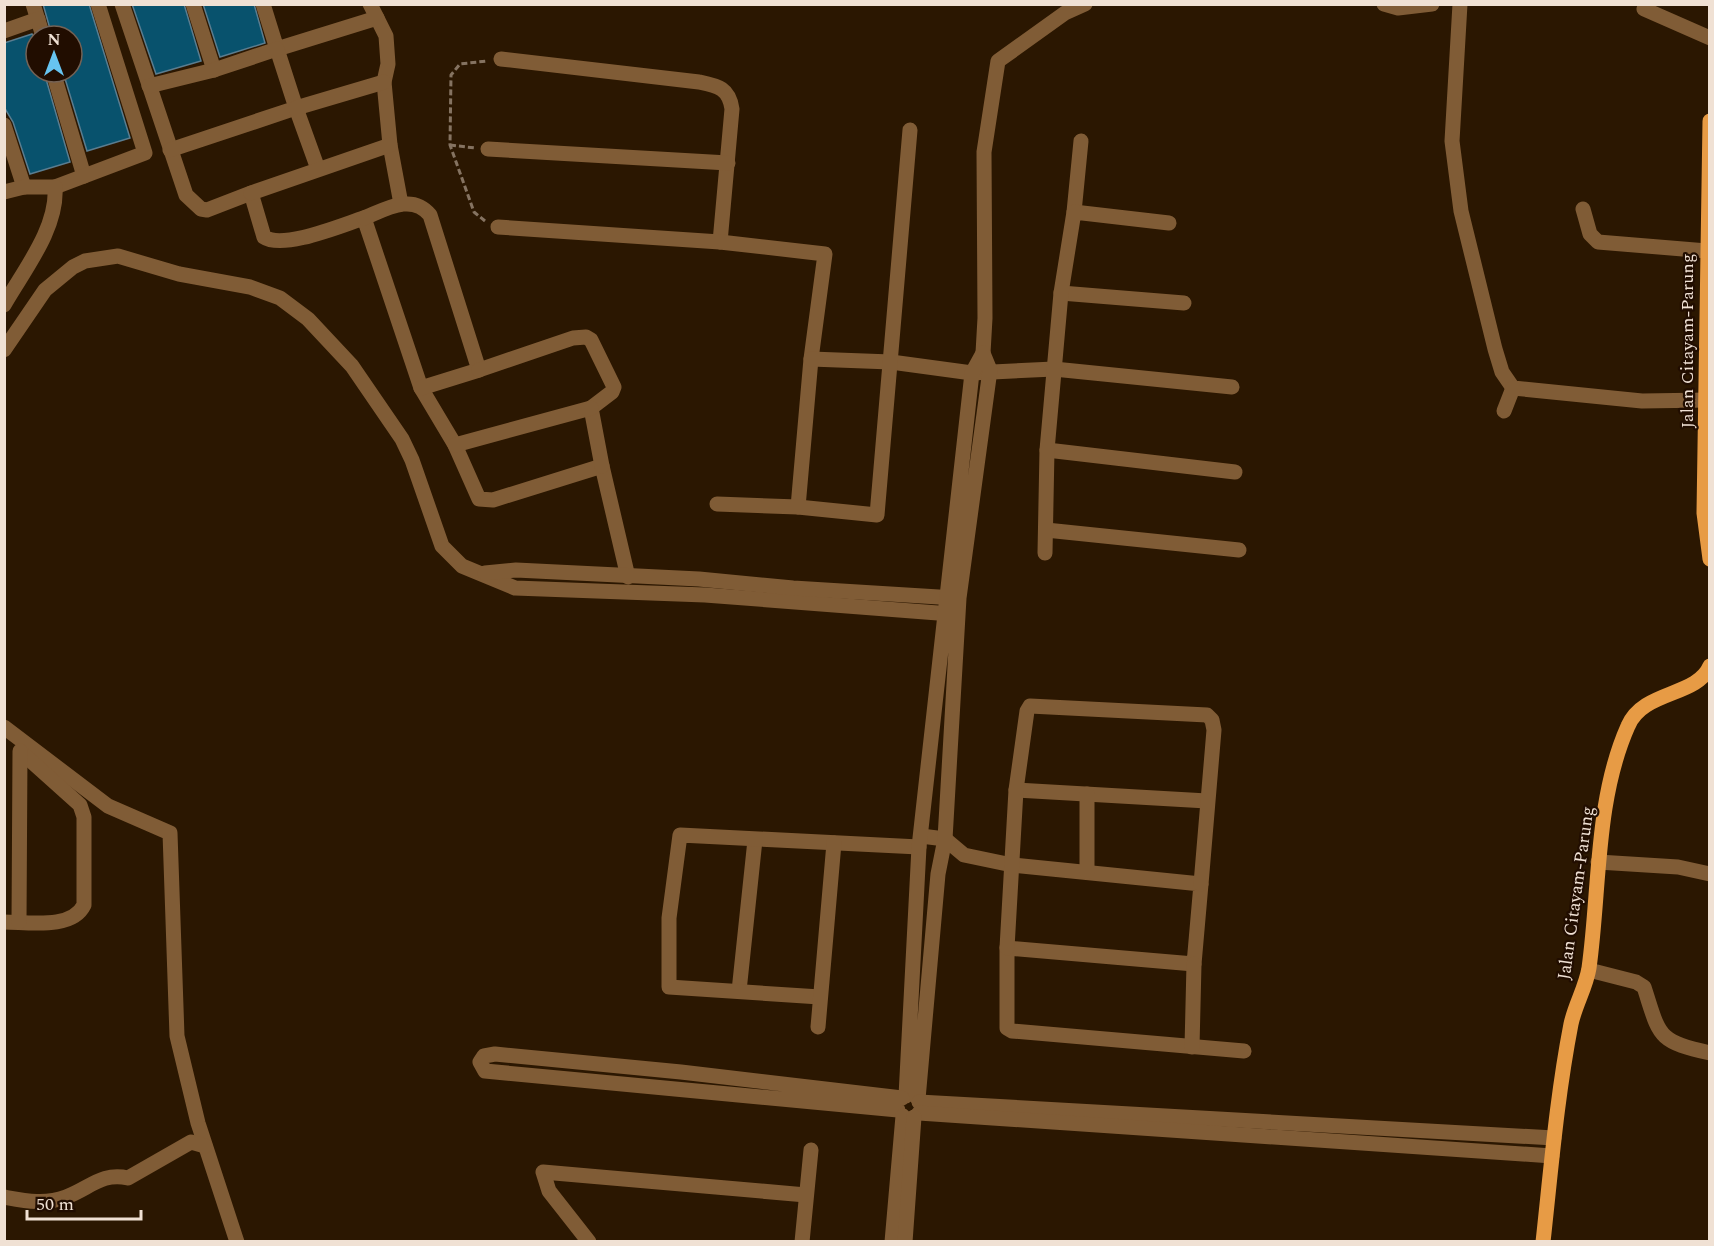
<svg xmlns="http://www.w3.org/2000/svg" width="1714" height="1246" font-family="Spectral,serif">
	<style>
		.building { fill: #08526d; stroke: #5a7d90; stroke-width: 1.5 }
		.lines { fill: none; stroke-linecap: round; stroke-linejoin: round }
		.path { stroke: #857361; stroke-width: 3; stroke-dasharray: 6 3; stroke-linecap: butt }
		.minor { stroke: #805c36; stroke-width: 15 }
		.major { stroke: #e79b45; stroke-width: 15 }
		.labels { text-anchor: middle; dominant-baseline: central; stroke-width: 4.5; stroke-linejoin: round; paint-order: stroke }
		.street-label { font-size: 18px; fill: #f0e1d4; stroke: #210d00 }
	</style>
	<rect width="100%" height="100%" fill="#2b1701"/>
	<g class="building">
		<polygon points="43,4 89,4 130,138 87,151 63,72 72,72 72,36 52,36"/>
		<polygon points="132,4 184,4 201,61 156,74"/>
		<polygon points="203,4 254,4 265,43 220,57"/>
		<polygon points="32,34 36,43 36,72 44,72 70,162 30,174 13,122 4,107 4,43"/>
	</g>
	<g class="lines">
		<g class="path">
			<polyline points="450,145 475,148"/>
			<polyline points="485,221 474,212 450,145 451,75 460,64 487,61"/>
		</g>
		<g class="minor">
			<polyline points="33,4 43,36"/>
			<path d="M122,4L186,195L201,209L207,210L251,193L264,237C283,250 342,225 364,218L421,388L455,445L479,499L493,500L602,466L628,577"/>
			<polyline points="193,4 214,70"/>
			<polyline points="263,4 277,49 377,18"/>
			<polyline points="370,4 386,36 388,64 384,82 390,145 401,204"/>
			<polyline points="1384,4 1398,8 1432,4"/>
			<polyline points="1460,4 1452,141 1461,211 1495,349 1502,372 1513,388 1642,401 1707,400"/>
			<polyline points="1644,9 1710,38"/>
			<polyline points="4,31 38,19"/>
			<path d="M501,59L699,82C718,86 729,88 732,109L720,242"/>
			<polyline points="53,72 84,176"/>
			<polyline points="149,86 214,70 277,49 296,108 170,150"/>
			<polyline points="4,125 24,187"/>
			<polyline points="488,149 728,163"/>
			<polyline points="318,169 296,108 384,82"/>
			<polyline points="55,187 145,153 98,4"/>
			<path d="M4,192L24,187H55C58,228 24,270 4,305"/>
			<polyline points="251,193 390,145"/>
			<polyline points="1583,209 1590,234 1598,242 1707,251"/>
			<polyline points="1074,212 1081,141"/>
			<path d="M364,218C386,209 412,193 430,215L479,370L421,388"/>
			<polyline points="498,227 720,242 825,254 811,359 798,507"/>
			<polyline points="1061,293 1184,303"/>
			<polyline points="4,350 45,290 73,267 85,261 118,256 179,274 250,287 280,298 308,319 352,366 402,439 412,460 442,546 462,566 515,588 705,595 951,614"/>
			<polyline points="983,353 985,318 984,152 998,61 1065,13 1085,4"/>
			<polyline points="811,359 891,362 972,373 1054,369 1232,387"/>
			<polyline points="479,370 573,338 586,337 591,340 614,387 612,392 591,408 602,466"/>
			<polyline points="1504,411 1513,388"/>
			<polyline points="455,445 591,408"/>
			<polyline points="1047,450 1235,472"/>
			<polyline points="717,504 798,507 877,515 910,130"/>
			<polyline points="1046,530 1239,550"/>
			<polyline points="1045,553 1047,450 1061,293 1074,212 1169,223"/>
			<polyline points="485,573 516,570 699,579 793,588 955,598"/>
			<polyline points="4,727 108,806 170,833 177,1036 198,1123 237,1242"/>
			<polyline points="1016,790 1207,801"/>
			<polyline points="921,836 945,839 964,855 1012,865 1201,884 1194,964 1007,948 1007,1028 1012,1031 1244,1051"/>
			<polyline points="1598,862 1678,867 1710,874"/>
			<polyline points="1087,872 1087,794"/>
			<path d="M4,922C28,922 72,930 84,905V817L80,805L21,752"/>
			<polyline points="19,922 20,751"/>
			<polyline points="1007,948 1016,790 1027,711 1030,706 1207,715 1212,720 1214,730 1201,884"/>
			<path d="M1589,970L1636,982L1644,987C1660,1036 1656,1041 1710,1053"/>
			<polyline points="739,991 755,840"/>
			<polyline points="820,997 669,987 669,918 680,835 919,847"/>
			<polyline points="818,1027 834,843"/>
			<polyline points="1192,1047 1194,964"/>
			<polyline points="906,1096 919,847 972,373 983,353 990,370 959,598 945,839 938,874 918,1099"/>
			<polyline points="919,1102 1554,1138"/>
			<polyline points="898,1110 485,1071 480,1062 484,1056 495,1054 681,1072 902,1098"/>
			<polyline points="919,1113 1552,1156"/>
			<path d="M4,1197C26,1201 45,1205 66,1197C90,1188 102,1172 128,1178L191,1142L205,1146"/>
			<polyline points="589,1242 549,1191 543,1172 806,1195"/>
			<polyline points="802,1242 811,1150"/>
			<polyline points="892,1242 903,1116"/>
			<polyline points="905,1242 914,1117"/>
		</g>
		<g class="major">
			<polyline points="1710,121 1704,513 1710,559"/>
			<path d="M1543,1242C1551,1169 1557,1096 1571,1024C1575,1005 1586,987 1589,968C1600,889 1595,800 1628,726C1643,690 1697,697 1710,666"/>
		</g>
	</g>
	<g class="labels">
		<g class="street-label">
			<text transform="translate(1687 341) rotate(-90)">Jalan Citayam-Parung</text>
			<text transform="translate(1576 893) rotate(-82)">Jalan Citayam-Parung</text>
		</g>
	</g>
	<rect width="1714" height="1246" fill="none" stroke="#f0e1d4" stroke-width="12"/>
	<g transform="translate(54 54)"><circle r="28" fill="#210d00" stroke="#746255" stroke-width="1.5"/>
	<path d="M0-4.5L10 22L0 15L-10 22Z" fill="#67c4f0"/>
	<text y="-9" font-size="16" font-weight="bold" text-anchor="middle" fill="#f0e1d4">N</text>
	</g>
	<path d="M27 1210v9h114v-9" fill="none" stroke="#f0e1d4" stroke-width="3"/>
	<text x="36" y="1210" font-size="18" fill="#f0e1d4" stroke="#210d00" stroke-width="4.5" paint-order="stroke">50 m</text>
</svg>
